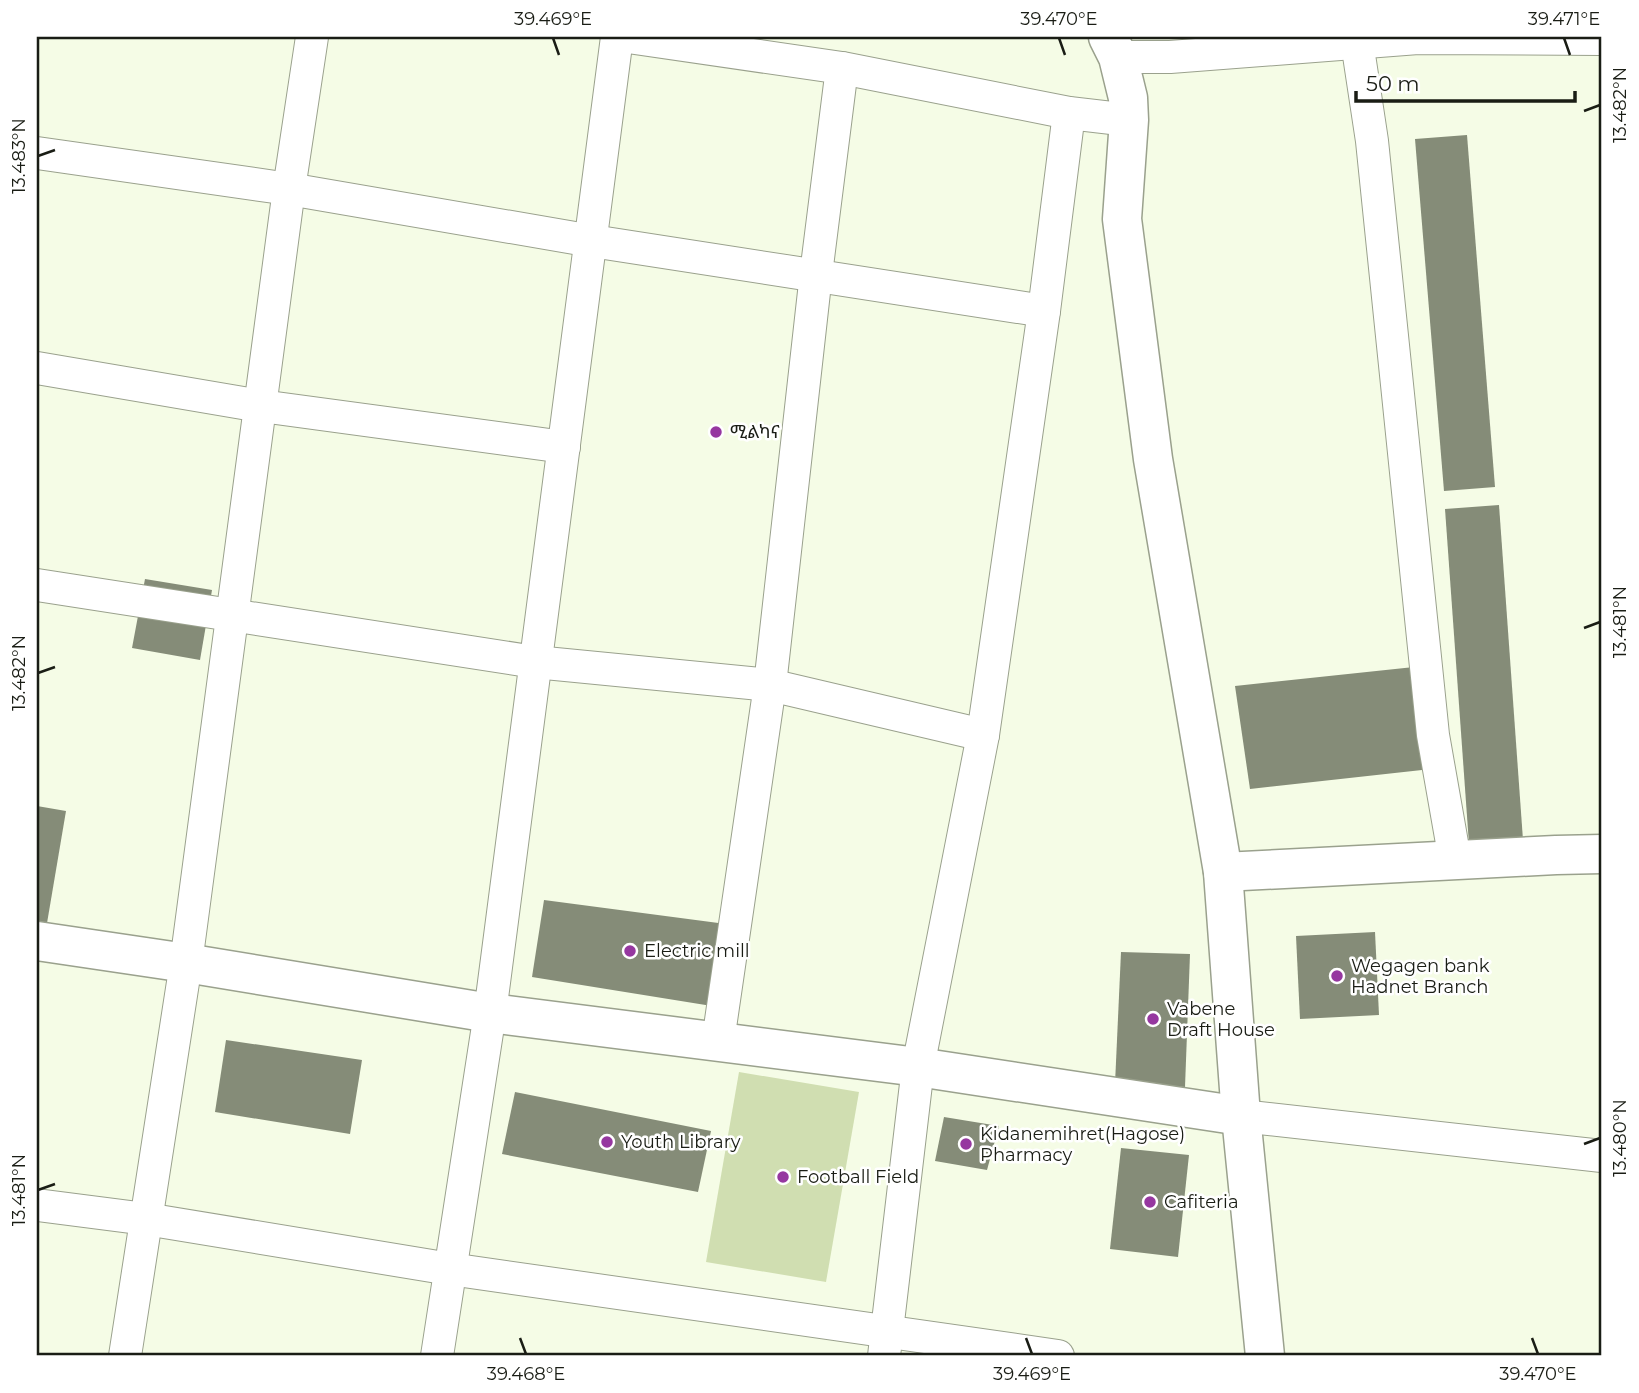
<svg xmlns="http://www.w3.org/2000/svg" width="1639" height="1393" font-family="Montserrat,'Noto Sans Ethiopic',sans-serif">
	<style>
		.green { fill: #d0deb1 }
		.building { fill: #858c78 }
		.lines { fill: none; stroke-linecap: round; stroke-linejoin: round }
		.minor-casing { stroke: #9aa18d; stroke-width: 34 }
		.tertiary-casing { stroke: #9aa18d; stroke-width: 41 }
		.minor { stroke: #fff; stroke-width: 32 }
		.tertiary { stroke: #fff; stroke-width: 38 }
		.ticks { fill: none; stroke: #1a1d15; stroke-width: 2.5 }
		.poi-dot { fill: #9637a0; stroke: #fff; stroke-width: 2.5 }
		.labels { text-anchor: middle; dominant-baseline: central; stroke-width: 5; stroke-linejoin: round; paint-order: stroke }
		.poi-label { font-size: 18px; fill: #1a1d15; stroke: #fff; text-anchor: start }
		.neatline { fill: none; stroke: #1a1d15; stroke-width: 2.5 }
		.ticks-label { font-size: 18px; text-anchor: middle; fill: #1a1d15 }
	</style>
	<rect width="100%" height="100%" fill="#f5fce6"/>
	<polygon class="green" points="739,1072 859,1092 826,1282 706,1262"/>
	<g class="building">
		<polygon points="1467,135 1495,487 1444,491 1415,139"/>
		<polygon points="1499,505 1524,854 1470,858 1445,509"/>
		<polygon points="145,579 212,590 200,660 132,648"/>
		<polygon points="1414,667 1431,769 1250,789 1235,686"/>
		<polygon points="37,806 66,811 46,929 37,928"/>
		<polygon points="544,900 726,924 718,1007 532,977"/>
		<polygon points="1375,932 1379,1015 1300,1019 1296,936"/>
		<polygon points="1121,952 1190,954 1185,1087 1115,1084"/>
		<polygon points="226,1040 362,1060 350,1134 215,1112"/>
		<polygon points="515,1092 711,1131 698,1192 502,1154"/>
		<polygon points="944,1117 999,1126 987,1170 935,1161"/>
		<polygon points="1121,1148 1189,1155 1178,1257 1110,1249"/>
	</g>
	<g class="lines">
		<g class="minor-casing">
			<g id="minor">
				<polyline points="628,37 842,68 1069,113 1129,120"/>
				<polyline points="1357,42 1372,141 1433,735 1455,860"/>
				<polyline points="1118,57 1170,57 1418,38 1602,39"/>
				<polyline points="37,153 289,189 592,241 1044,311"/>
				<polyline points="37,368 261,406 564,447"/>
				<polyline points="37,585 535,662 770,685 983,735"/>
				<polyline points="718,1041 770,685 816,274 842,68"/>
				<polyline points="1241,1116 1602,1156"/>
				<polyline points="37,1205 146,1219 450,1269 1058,1356"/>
				<polyline points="125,1356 186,963 289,189 312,37"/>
				<polyline points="437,1356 490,1013 617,37"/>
				<polyline points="884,1356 918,1067 983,735 1044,311 1069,113"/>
			</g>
		</g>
		<g class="tertiary-casing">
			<g id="tertiary">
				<polyline points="1108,37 1118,57 1128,98 1129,120 1122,219 1153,459 1223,872 1241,1116 1265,1356"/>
				<polyline points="1223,872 1556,855 1602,854"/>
				<polyline points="37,941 186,963 490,1013 918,1067 1241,1116"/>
			</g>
		</g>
		<use href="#minor" class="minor"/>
		<use href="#tertiary" class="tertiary"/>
	</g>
	<path class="ticks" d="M553,38L559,55M1059,38L1065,55M1564,38L1570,55M1584,111L1600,105M38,156L55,150M1584,628L1600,622M38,673L55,667M1584,1144L1600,1138M38,1190L55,1184M520,1338L526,1354M1026,1338L1032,1354M1532,1338L1538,1354"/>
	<g class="poi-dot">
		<circle cx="716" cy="432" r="7"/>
		<circle cx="630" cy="951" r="7"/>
		<circle cx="1337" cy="976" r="7"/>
		<circle cx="1153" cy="1019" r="7"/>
		<circle cx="607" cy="1142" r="7"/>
		<circle cx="966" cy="1144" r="7"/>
		<circle cx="783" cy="1177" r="7"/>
		<circle cx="1150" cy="1202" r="7"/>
	</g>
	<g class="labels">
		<g class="poi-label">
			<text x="730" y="432">ሚልካና</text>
			<text x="644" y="951">Electric mill</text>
			<text x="1351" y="966">Wegagen bank<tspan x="1351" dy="21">Hadnet Branch</tspan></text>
			<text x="1167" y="1009">Vabene<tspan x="1167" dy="21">Draft House</tspan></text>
			<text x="980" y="1134">Kidanemihret(Hagose)<tspan x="980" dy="21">Pharmacy</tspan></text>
			<text x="621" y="1142">Youth Library</text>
			<text x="797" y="1177">Football Field</text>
			<text x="1164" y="1202">Cafiteria</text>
		</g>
	</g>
	<rect width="1639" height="1393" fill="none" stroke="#ffffff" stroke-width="77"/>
	<path d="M1356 91v10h219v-10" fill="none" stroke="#1a1d15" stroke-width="3.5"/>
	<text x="1366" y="91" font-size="21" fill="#1a1d15" stroke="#ffffff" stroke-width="5" paint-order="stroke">50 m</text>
	<rect x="38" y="38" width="1562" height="1316" class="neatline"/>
	<g class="ticks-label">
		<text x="553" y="25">39.469°E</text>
		<text x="1059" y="25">39.470°E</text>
		<text x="1564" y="25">39.471°E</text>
		<text transform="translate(1620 105) rotate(-90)" y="6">13.482°N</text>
		<text transform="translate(19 156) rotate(-90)" y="6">13.483°N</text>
		<text transform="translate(1620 622) rotate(-90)" y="6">13.481°N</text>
		<text transform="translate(19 673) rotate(-90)" y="6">13.482°N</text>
		<text transform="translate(1620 1138) rotate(-90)" y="6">13.480°N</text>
		<text transform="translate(19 1190) rotate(-90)" y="6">13.481°N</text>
		<text x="526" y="1380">39.468°E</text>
		<text x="1032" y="1380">39.469°E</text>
		<text x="1538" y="1380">39.470°E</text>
	</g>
</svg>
